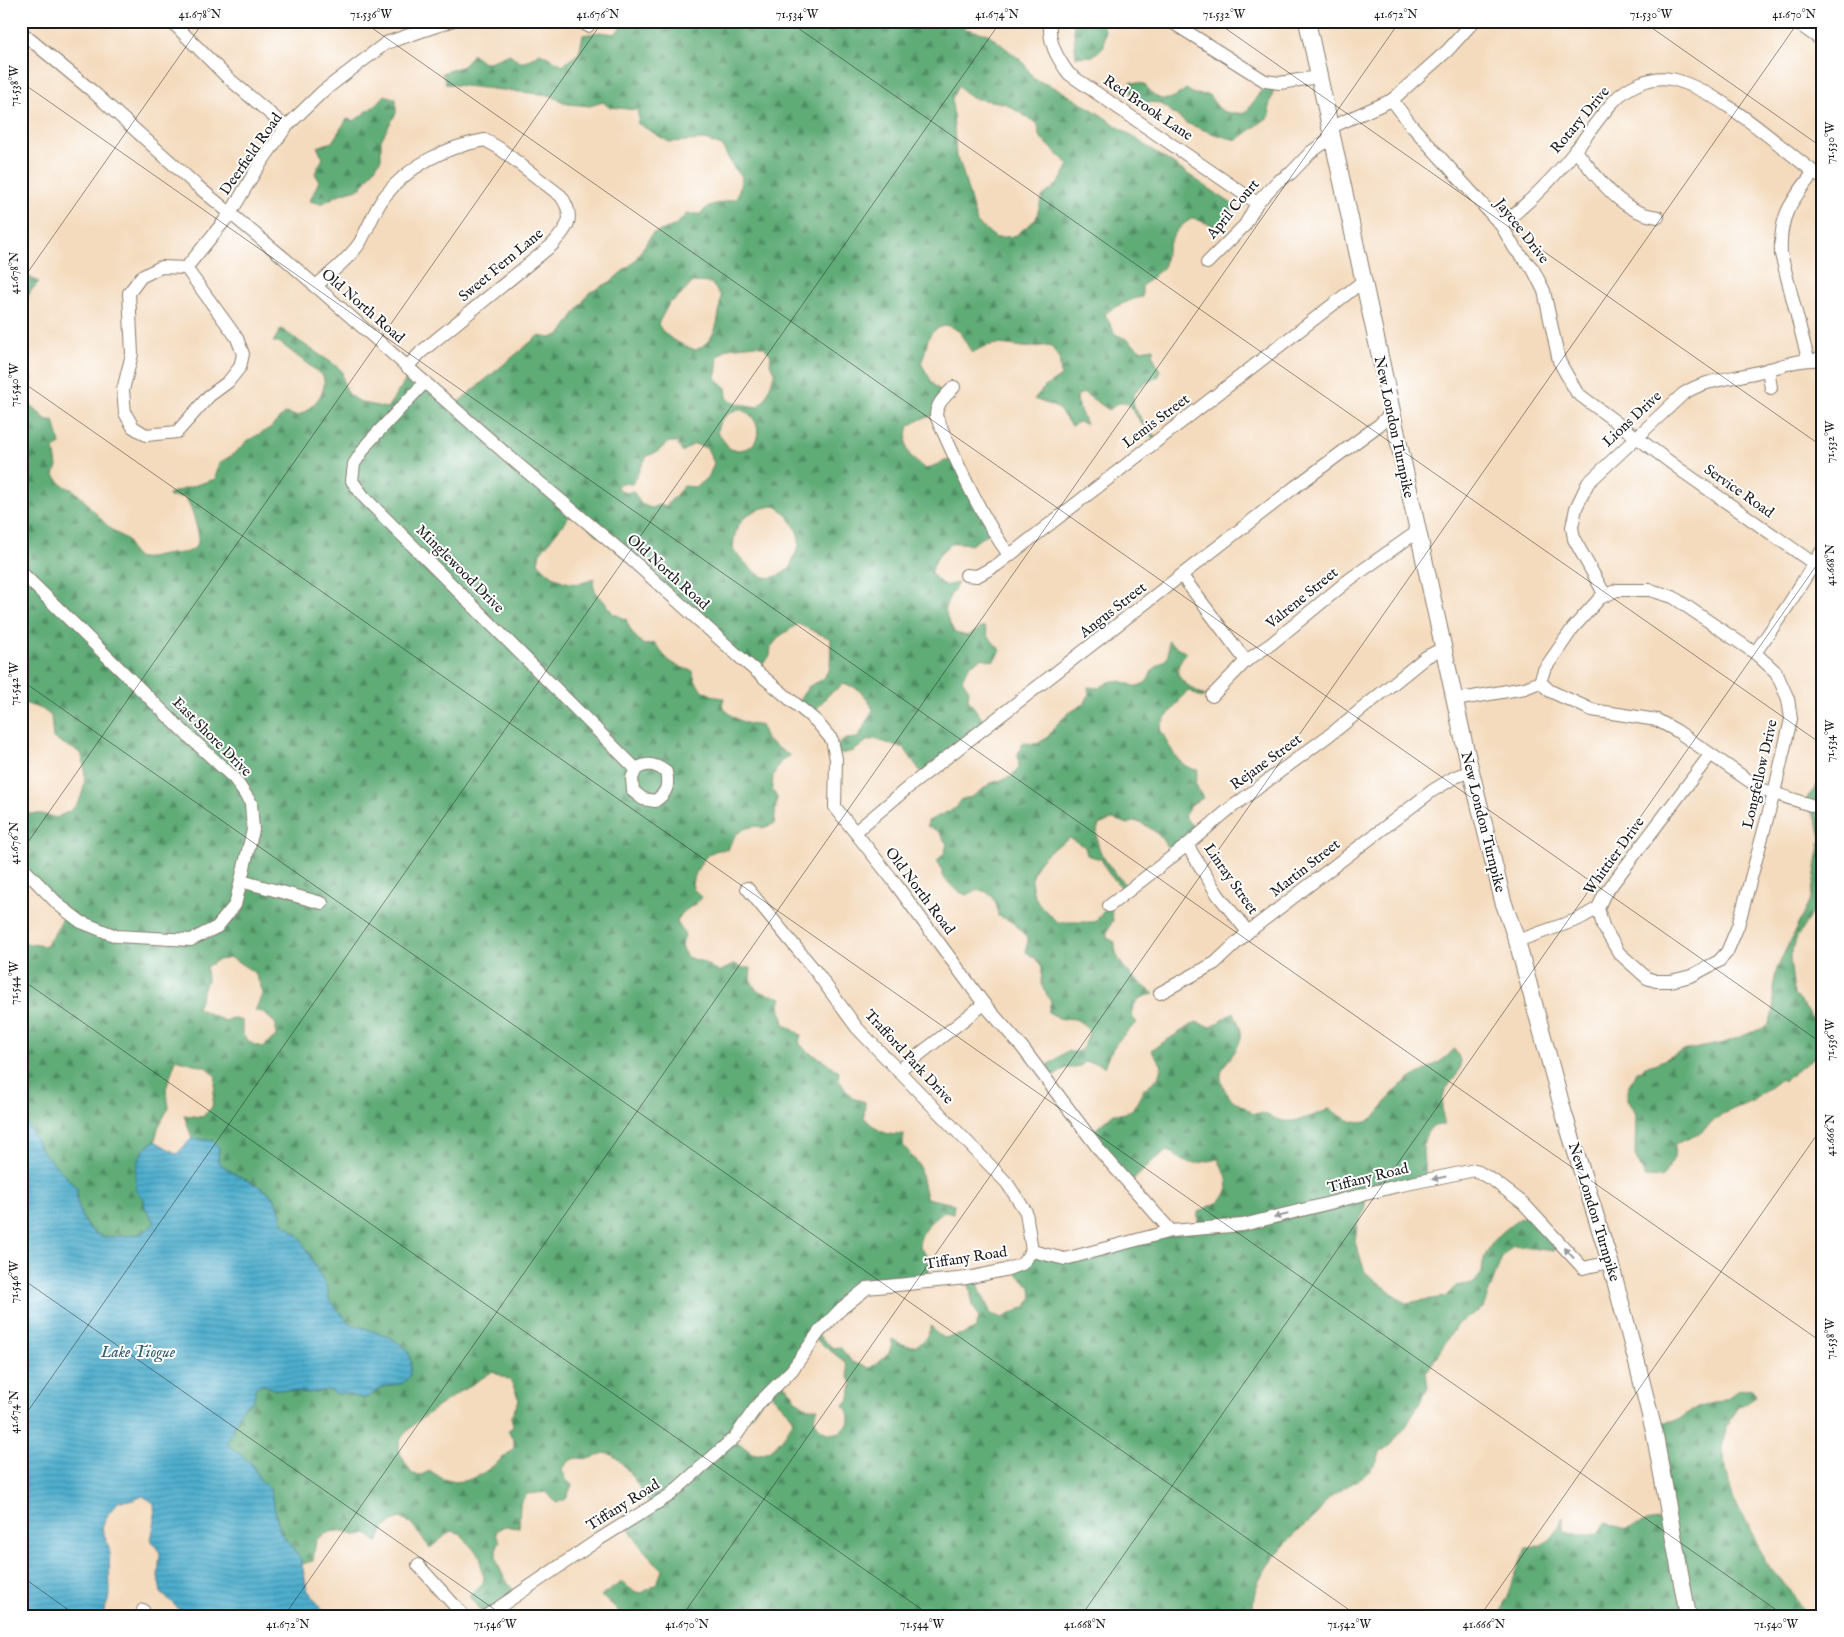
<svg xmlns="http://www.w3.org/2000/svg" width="1844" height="1637" font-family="'IM FELL English',serif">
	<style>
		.forest { fill: url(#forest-firs); stroke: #3e644a; fill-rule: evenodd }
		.water { fill: url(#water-rules); stroke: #356574 }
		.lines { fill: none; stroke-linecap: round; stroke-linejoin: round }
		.minor-casing { stroke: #887c6d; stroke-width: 14 }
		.major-casing { stroke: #887c6d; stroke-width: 18 }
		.minor { stroke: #fff; stroke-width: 12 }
		.major { stroke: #fff; stroke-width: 16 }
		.oneway { fill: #999 }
		.ticks { fill: none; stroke: #1c1c1c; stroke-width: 1; stroke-opacity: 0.45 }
		.labels { text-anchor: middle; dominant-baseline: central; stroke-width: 4; stroke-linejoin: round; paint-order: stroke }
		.street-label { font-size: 15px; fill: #1c1c1c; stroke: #fff }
		.water-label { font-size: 16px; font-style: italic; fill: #325e6c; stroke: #fff }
		.neatline { fill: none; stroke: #1c1c1c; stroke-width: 2 }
		.ticks-label { font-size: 12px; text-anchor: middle; fill: #1c1c1c }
	</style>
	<defs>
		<pattern id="forest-firs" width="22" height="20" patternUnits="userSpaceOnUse" patternTransform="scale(1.25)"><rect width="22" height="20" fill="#5fac77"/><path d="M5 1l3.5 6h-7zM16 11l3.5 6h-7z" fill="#4e8b61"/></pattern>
		<pattern id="water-rules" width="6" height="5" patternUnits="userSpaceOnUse" patternTransform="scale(1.25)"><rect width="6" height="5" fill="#4eaecd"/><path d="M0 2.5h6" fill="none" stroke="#408da6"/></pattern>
	</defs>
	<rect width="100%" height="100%" fill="#fff"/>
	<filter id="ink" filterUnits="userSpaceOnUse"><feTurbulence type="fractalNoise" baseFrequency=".02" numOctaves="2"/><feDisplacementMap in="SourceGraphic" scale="10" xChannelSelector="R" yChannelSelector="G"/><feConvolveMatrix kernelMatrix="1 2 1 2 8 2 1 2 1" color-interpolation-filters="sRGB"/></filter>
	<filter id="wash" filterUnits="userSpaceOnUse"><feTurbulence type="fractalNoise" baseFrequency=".0096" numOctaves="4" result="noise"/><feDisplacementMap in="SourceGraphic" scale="20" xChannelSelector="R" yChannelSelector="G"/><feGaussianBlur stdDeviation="1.12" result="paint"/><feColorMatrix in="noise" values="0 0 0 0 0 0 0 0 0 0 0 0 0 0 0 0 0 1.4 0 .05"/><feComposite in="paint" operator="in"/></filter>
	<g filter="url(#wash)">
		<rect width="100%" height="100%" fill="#f4dbbe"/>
		<g class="forest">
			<path d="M626,21H961L966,29L988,34L1023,62L1034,79L1058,89L1098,113L1235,206L1224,221L1214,226L1193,218C1174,228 1166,245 1164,267L1142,286V297C1131,299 1113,307 1105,314L1115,334L1128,340L1140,350L1154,348L1152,354L1160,371L1159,376C1152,380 1141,385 1136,391C1125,406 1149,427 1157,439L1154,440L1127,403H1118L1109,410L1084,393L1078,395L1076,401L1086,424L1079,422L1071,426L1058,408L1034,399L1046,386L1061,376L1059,357L1050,345C1041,346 1031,348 1022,347C1001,344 991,341 972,353L959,331L947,325C922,332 930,344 921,363L933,384L949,399L936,415L921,419L909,426C903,448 907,457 926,469L945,461L954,460L990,532L971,545C967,544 960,542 955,543C943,545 933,563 931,573L944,586L958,583C943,607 941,608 955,633L968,636L984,626L988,636L1001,651L993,661L982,658L970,665L962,679L969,690L968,699L987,726L923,775L904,748L874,739L867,741L854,751L835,755V745L847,739L858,738L873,710C868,697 857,685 843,684L827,696L811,716L796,704L809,686L822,680L830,668L831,639L798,624L780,636L771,647L770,656L757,671L572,513L540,553L538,562C552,579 573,591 594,578C590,595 606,598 612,613L626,619C630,631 635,637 644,645L655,643C667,661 672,665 693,671C693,687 710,697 724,698L722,705C730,718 747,726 761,725L766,740L790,756L780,762L773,776L772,790L777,797L774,824L762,828L759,826C742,827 734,833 728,850C706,847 698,866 692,884L694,890L702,897C694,908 682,908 677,922L685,935L681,947L687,957L703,962L719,972L735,964L741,968H751L750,979L757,991L782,998L780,1005L784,1024L801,1035L799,1042C805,1052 812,1054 822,1059C828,1062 832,1068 839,1071L838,1079L852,1098L865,1102L864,1117C876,1130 886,1137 904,1134L903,1145L919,1165L926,1198L954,1204L953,1213L945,1211C933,1218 920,1231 919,1246L927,1256L931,1281L866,1288L818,1335L833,1348L840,1347L852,1362L870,1368C881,1360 893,1355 892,1339C912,1351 924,1348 931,1326L936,1333L944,1338L963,1334L975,1329L979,1318L973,1305L968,1280L977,1277L980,1290L991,1314L1003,1318L1027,1306L1032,1298L1031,1287L1012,1269L1032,1252L1066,1259L1198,1229V1212L1219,1202L1228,1191L1227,1177L1218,1159C1206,1161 1190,1167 1180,1159C1174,1155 1175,1153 1167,1151C1150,1160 1143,1173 1128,1184L1089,1135L1114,1113C1129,1117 1140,1104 1143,1090L1158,1078L1162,1065L1151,1050L1196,1022L1211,1027L1234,1012C1236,1019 1243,1030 1241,1037C1236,1062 1207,1067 1229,1096C1235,1104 1246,1106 1253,1114C1266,1111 1271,1119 1283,1121C1296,1123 1317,1115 1329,1109C1340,1115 1355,1127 1368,1121C1381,1114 1387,1098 1397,1089C1414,1072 1439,1068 1454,1049C1470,1071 1452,1075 1444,1094C1440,1103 1443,1115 1444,1125C1416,1123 1423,1162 1427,1179L1365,1195V1210L1357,1225L1355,1242L1365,1272L1405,1303L1445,1297L1456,1286L1474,1283L1482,1273C1483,1243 1505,1229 1528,1213L1559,1244L1554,1251L1513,1246L1502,1257L1483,1308L1458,1323L1426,1373L1428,1387L1407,1425L1391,1445L1380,1452C1374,1479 1345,1483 1327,1500C1323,1504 1321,1511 1316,1515C1290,1539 1246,1576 1254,1616H621L613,1605L601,1596L622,1582L633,1591L642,1593L657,1584L662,1570C648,1554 634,1542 626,1521L650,1505C641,1492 623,1455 606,1453C601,1453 597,1457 592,1458C574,1461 577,1452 562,1469L566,1480L572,1485L566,1499L556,1503L547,1492L527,1494L520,1503L519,1528L505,1526L497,1530L496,1535L500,1541C488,1558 506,1580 516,1594L484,1615L469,1596L483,1583L484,1577L481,1569V1558L460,1533L451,1531L430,1548L411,1523L400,1518C389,1522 382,1529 379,1541L376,1542C364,1530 368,1535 355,1535C351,1535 347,1531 343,1531C332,1530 324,1534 316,1540L313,1561L302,1564L280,1532L270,1489L260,1480L252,1464L226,1445L242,1408L250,1404L255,1387L263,1385L275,1389L308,1393L329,1390L336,1394L344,1393L364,1399L383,1387L403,1383L390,1337L349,1323L329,1299L327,1288L300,1237L282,1222C279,1180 242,1187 218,1161L219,1147L213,1141L192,1138L184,1115L202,1117L212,1107L216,1077L208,1068L176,1059L166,1089L169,1107L158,1128L155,1141L149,1144L145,1208L155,1222C149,1232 136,1236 125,1236C119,1236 111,1238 106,1237C84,1233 75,1206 77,1188L41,1150L27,1123H21V1113L30,1105L32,1089L28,1080L21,1077V940L25,943L44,946C54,938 59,924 66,912L21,866V813L42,814L56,818C61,815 67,813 71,810C87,798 87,770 81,753L53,738L51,716L42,709L21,702V367L24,374L33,378L27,390L29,404L48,421L54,420L60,444L54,449L57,466L54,475C65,491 69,485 78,494C96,512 105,528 128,540C132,568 151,556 170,554C180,553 192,554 197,544C201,537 196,527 195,521C192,511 191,504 184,497H169L168,494L215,479L219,463L234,454L247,441L270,428L285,413L297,416C311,410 329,392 323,376L279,342H273L281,329L338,367L342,371C344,403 360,402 387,408L410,374L450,409L538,336L551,338L561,334L589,293L610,282L634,262L652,234L674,226L687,214H700L709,206L737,198L742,177L733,167L722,146L705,140L669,142L637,123L639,119L637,110L609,107L603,102L590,106L568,104L549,95L446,84L442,73L463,66L473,54L482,62H489L510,54L519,62H525L540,53L563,65L579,53L583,35L600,32L615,34ZM958,86L971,98L1004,103L1038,124L1039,136L1069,165L1059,183L1042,197L1036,219L1015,236L996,238L977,223L961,166L956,157L952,98ZM693,282L711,283L721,296C718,319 719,338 696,350C681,345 665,338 658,324L669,303L678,298ZM756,345L764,347L771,355L770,364L775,372L766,398L758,407L733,403L727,397L726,388L716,378L718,356L728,348ZM738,409C766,415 765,456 730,449L717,432C719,418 726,415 738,409ZM669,442H677L682,452L694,444L707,448L714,463L709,476L696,487L684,486L666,506L659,505L651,508L641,504L633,491L626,493L616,487L621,483L632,484L647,456L657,452ZM775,506C787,511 801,532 799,545C797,553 792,558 791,567C764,591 752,569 733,550C734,521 747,509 775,506ZM232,958L255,973L263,992L255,1011L263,1012L276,1024V1036L263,1047L254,1045L242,1035V1021L231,1018L225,1021L197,1008L207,980L206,967L218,960ZM814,1338L845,1362C849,1370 847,1376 852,1383L850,1398L844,1405C863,1430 823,1448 814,1417L818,1408H808L794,1399L793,1393L780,1381ZM493,1371L511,1381L519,1400L511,1417L513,1426L508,1431L514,1440V1448C497,1463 472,1488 447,1480C441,1479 435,1473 430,1471L421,1475L412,1474C408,1466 399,1456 399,1446C397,1427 476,1383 493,1371ZM769,1392L789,1413L793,1421C787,1434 769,1460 752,1453C746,1449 739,1443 733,1438Z"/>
			<polygon points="1073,21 1100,21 1105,30 1104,46 1093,56 1076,57"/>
			<path d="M1131,82L1144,84C1158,103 1167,104 1186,89L1194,94L1209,95C1217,107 1221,114 1236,113C1242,113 1242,115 1247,111L1267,82L1276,83L1269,106L1270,116L1237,140L1217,135L1186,123L1160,103L1146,102L1131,94Z"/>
			<polygon points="385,95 396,99 396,113 381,140 381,159 361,188 340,194 321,204 310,201 319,181 315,173 323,158 317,147 332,142 347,119 354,121 378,103"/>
			<polygon points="21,273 39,282 30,292 21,311"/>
			<path d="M1168,641L1186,653C1166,677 1186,684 1205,696L1202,698L1190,691L1186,692L1162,723L1160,729C1170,746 1177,768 1198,770L1195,783L1203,798L1193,803L1184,816L1198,833L1173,854C1162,838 1154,827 1135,821L1128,824L1113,819L1099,825C1089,848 1114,871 1128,888L1125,891L1109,874L1101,859L1087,855L1085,847L1070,838C1046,851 1019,872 1038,902C1043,909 1051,916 1057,922H1095L1110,904L1113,920L1107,931V938L1115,942C1113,964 1139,982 1154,994C1140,997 1134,1000 1131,1015L1137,1023C1121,1036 1111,1047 1104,1067L1097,1063L1085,1062L1080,1066L1064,1069L1048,1081L1040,1071L1067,1051C1082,1056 1086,1044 1089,1031C1080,1021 1076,1016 1063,1020L1048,1012L1051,1002L1041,984L1042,968L1036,959L1026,952L1028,939C1020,928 1011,919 998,916C998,897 985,883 967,895C956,892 950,884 942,876V869L937,861L945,852L947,844L938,831L927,826L928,821L956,808L962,799L972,797L991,783L1011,777L1019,768L1018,754L1023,743L1037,744L1048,737L1056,725L1069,713L1085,703L1089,694L1088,687L1099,688C1115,677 1119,680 1137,687C1154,680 1146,676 1155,668C1160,664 1164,661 1168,657Z"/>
			<polygon points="1823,778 1823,895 1797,937 1790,958 1794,994 1809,1013 1823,1043 1823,1057 1813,1058 1784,1081 1781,1079 1752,1101 1722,1114 1699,1134 1675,1144 1674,1158 1662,1178 1645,1177 1635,1155 1636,1114 1627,1100 1627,1090 1636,1071 1642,1070 1645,1066 1655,1064 1682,1051 1724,1043 1768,1026 1774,1010 1773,988 1777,968 1811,898 1821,838 1817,821 1807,804 1807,798"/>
			<path d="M1752,1389L1756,1396L1738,1408L1725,1428L1722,1451L1730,1487L1733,1499L1748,1524L1764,1560L1789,1589L1806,1616H1499L1526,1548C1546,1547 1557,1536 1563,1517V1530L1571,1534H1597L1607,1522C1628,1533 1623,1530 1644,1523C1652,1520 1660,1520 1668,1518L1653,1425L1677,1421L1692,1410L1727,1398L1737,1391Z"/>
		</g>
		<path class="water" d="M21,1123H27L41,1150L77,1188C75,1206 84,1233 105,1237C111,1238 119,1236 125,1236C136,1236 149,1232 155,1222L145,1208L144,1199L136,1191C134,1172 137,1150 155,1141L177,1154L192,1138L213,1141L219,1147L218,1161C242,1187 278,1180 282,1222L300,1237L327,1288L329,1299L349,1323L390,1337L408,1350L411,1361L410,1376L403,1383L383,1387L364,1399L344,1393L336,1394L329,1390L308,1393L275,1389L263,1385L256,1387L254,1400L242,1408L227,1444L252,1464L260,1480L270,1489L280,1532L301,1559L307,1589L327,1616H197L179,1609L161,1593L158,1577L160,1553L151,1540L155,1520L154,1503L143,1496L133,1500L119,1501L108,1514L102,1528L109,1548L110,1596L102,1616H21Z"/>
	</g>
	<g filter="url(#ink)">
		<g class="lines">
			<g class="minor-casing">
				<g id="minor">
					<polyline points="171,21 228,78 286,127"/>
					<polyline points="580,21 588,26"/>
					<path d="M1050,21C1048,42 1057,58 1069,74L1257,203"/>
					<polyline points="1170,21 1265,81 1280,83 1318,77"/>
					<polyline points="1794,21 1823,41"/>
					<polyline points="21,32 91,90 196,185 284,258 513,460 633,561 744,661 816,721 832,740 836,759 835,807 892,879 984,1004 1022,1047 1101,1152 1171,1231"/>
					<polyline points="1392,100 1411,125 1501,225 1515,249 1533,269 1544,291 1559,361 1577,393 1682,471 1823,570"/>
					<polyline points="1329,128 1392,100 1448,50 1474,21"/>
					<path d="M1575,150C1598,177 1620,213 1658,217"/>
					<path d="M1501,225C1529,203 1554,178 1576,150C1588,134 1599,117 1613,102C1626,87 1651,75 1671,79C1719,89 1782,149 1823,179"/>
					<polyline points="1207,263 1245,225 1257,203 1277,182 1291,173 1311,152 1331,138"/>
					<polygon points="161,267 186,268 237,338 243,354 240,367 228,382 209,396 177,432 146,435 133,427 125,413 123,390 132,354 129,293 141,277"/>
					<polyline points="186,268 230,214 256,170 286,127 322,92 386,43 451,21"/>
					<path d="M315,287C330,273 347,261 359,244C368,229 374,211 384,197C409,165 446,147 485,140L499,148L561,196C576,218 568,227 552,245L421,352L407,367"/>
					<path d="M1808,359L1781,254C1779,215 1791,202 1814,172"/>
					<polyline points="1768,369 1771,388"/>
					<path d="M425,382L367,444L354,464L352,481L364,497L636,769C648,762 655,764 666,772C669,786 667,793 655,801L643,799L633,791L632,778L636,769"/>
					<path d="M954,387C946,396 936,403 936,416C958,464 978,512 1009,555"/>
					<polyline points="21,572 182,730 234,778 251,803 253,830 235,905 217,927 191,940 116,936 81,922 60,906 21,866"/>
					<polyline points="966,575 977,576 997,565 1362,282"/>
					<polyline points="1182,576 1246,661"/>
					<path d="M1605,595L1574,539L1572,527L1576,508L1588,483L1683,394C1706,379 1731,379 1758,372C1780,367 1799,358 1823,360"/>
					<polyline points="1755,653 1787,607 1823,549"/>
					<polyline points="1540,682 1544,670 1573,628 1600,598 1617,590 1650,590 1673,597 1755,653 1776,672 1788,699 1791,719 1774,793 1738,926 1727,952 1719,961 1691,976 1671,981 1656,981 1647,978 1619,953 1603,926 1598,908"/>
					<polyline points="1540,682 1550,691 1592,710 1657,720 1677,731 1761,789 1814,806"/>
					<polyline points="1212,696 1246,661 1271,644 1350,579 1417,532"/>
					<polyline points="1455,700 1525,688 1540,682"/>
					<polyline points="855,832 911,785 1295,487 1379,425 1391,413"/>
					<polyline points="1187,845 1218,895 1248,932"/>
					<polyline points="241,881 322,903"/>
					<polyline points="747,888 817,973 857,1028 1007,1183 1026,1212 1032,1251"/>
					<polyline points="1109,906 1187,845 1228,810 1336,730 1426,657 1443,648"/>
					<polyline points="1517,941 1579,919 1598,908 1604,895 1710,755"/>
					<polyline points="1160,993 1215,963 1248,932 1432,791 1455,777 1471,771"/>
					<polyline points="898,1071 984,1004"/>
					<polyline points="1032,1251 1065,1259 1171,1231 1243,1225 1397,1186 1475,1170 1494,1181 1523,1203 1583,1268 1610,1262"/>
					<polyline points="418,1565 464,1616"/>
					<polyline points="143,1610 144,1616"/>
					<polyline points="486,1616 598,1540 670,1495 735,1437 759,1403 792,1370 819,1332 842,1308 867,1288 967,1278 1005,1270 1022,1264 1032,1251"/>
				</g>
			</g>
			<g class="major-casing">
				<polyline id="major" points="1307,21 1465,747 1503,901 1517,941 1564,1114 1610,1262 1637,1363 1654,1431 1688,1616"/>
			</g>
			<use href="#minor" class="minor"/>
			<use href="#major" class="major"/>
		</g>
		<defs><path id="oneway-solid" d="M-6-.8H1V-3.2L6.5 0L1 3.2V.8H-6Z" transform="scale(1.25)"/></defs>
		<g class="oneway">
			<use href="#oneway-solid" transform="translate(1439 1178) rotate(169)"/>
			<use href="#oneway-solid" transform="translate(1281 1216) rotate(167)"/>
			<use href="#oneway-solid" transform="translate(1569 1253) rotate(-133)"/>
		</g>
	</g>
	<path class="ticks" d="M362,21L1823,1044M788,21L1823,745M1215,21L1823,447M1642,21L1823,148M21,82L1823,1343M21,282L204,21M21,381L1785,1616M21,680L1358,1616M21,852L603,21M21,979L931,1616M21,1278L504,1616M21,1421L1001,21M21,1576L77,1616M284,1616L1400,21M682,1616L1799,21M1081,1616L1823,556M1480,1616L1823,1126"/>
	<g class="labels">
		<g class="street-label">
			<text transform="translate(1148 108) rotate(34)">Red Brook Lane</text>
			<text transform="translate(1580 120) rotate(-50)">Rotary Drive</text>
			<text transform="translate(251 154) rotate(-55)">Deerfield Road</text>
			<text transform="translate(1233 209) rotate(-50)">April Court</text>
			<text transform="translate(1522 231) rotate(52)">Jaycee Drive</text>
			<text transform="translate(501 265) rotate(-40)">Sweet Fern Lane</text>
			<text transform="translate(363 306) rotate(41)">Old North Road</text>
			<text transform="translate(1632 419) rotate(-43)">Lions Drive</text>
			<text transform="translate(1156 421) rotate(-37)">Lemis Street</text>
			<text transform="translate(1394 427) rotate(78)">New London Turnpike</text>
			<text transform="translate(1739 491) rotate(35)">Service Road</text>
			<text transform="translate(460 569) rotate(45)">Minglewood Drive</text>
			<text transform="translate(668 572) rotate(42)">Old North Road</text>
			<text transform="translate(1302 598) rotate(-39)">Valrene Street</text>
			<text transform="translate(1113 610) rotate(-38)">Angus Street</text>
			<text transform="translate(212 737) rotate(45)">East Shore Drive</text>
			<text transform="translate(1266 762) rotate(-36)">Rejane Street</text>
			<text transform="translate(1760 774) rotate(-77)">Longfellow Drive</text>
			<text transform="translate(1483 822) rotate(76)">New London Turnpike</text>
			<text transform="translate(1614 856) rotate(-54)">Whittier Drive</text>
			<text transform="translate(1305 868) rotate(-38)">Martin Street</text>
			<text transform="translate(1231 879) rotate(55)">Linray Street</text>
			<text transform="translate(920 891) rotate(53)">Old North Road</text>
			<text transform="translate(909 1057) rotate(47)">Trafford Park Drive</text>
			<text transform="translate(1368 1178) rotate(-14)">Tiffany Road</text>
			<text transform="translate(1594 1212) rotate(73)">New London Turnpike</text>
			<text transform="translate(966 1258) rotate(-9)">Tiffany Road</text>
			<text transform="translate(623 1505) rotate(-32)">Tiffany Road</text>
		</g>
		<g class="water-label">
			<text x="138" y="1353">Lake Tiogue</text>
		</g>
	</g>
	<rect width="1844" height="1637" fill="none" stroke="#fff" stroke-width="55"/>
	<rect x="28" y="28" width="1788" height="1582" class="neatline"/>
	<g class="ticks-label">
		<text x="200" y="18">41.678°N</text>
		<text x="371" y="18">71.536°W</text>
		<text x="598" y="18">41.676°N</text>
		<text x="797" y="18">71.534°W</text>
		<text x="997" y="18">41.674°N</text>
		<text x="1224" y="18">71.532°W</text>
		<text x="1396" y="18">41.672°N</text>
		<text x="1651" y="18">71.530°W</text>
		<text x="1794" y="18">41.670°N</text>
		<text transform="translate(14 86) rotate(-90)" y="4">71.538°W</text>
		<text transform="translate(1830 143) rotate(-90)" y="4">71.530°W</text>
		<text transform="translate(14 273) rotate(-90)" y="4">41.678°N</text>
		<text transform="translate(14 385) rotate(-90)" y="4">71.540°W</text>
		<text transform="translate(1830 442) rotate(-90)" y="4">71.532°W</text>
		<text transform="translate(1830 565) rotate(-90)" y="4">41.668°N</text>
		<text transform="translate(14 684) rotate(-90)" y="4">71.542°W</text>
		<text transform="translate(1830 741) rotate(-90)" y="4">71.534°W</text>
		<text transform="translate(14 843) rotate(-90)" y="4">41.676°N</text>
		<text transform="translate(14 983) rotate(-90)" y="4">71.544°W</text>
		<text transform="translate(1830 1040) rotate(-90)" y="4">71.536°W</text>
		<text transform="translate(1830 1135) rotate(-90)" y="4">41.666°N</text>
		<text transform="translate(14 1282) rotate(-90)" y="4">71.546°W</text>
		<text transform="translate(1830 1339) rotate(-90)" y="4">71.538°W</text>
		<text transform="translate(14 1412) rotate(-90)" y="4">41.674°N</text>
		<text x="288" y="1628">41.672°N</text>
		<text x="495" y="1628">71.546°W</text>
		<text x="687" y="1628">41.670°N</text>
		<text x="922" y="1628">71.544°W</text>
		<text x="1085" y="1628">41.668°N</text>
		<text x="1349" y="1628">71.542°W</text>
		<text x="1484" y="1628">41.666°N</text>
		<text x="1776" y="1628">71.540°W</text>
	</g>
</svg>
